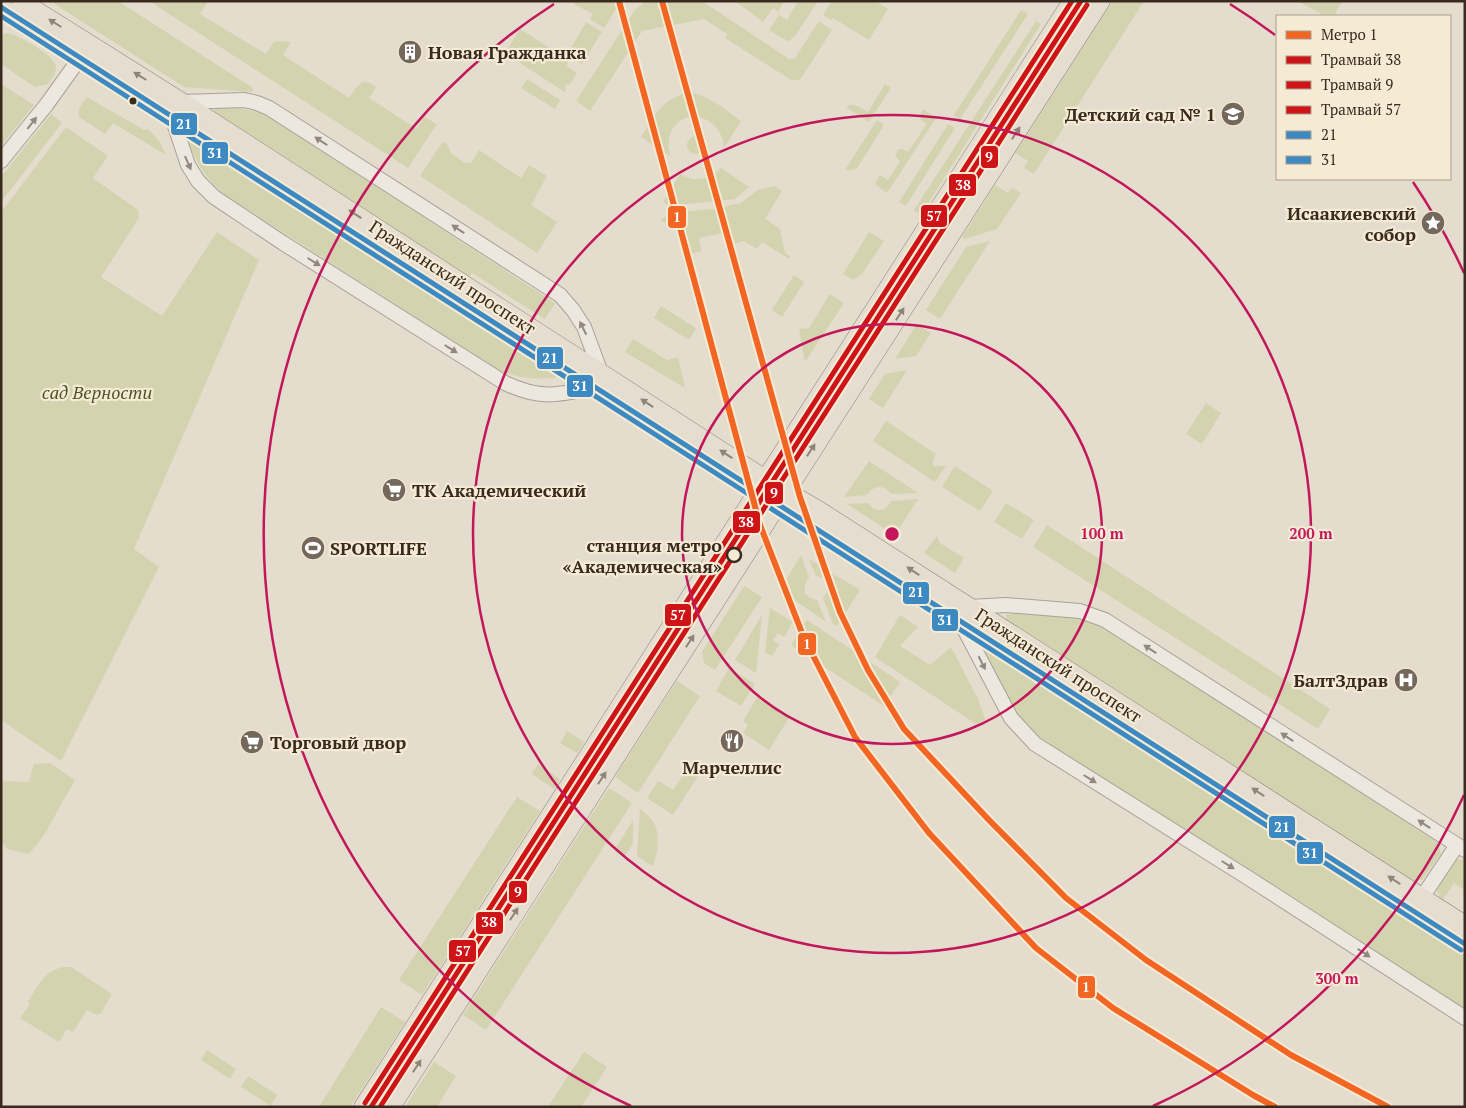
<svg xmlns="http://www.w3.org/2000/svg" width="1466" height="1108" font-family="'PT Serif',serif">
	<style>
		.green { fill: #d4d3b0 }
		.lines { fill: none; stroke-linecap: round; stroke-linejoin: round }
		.minor-casing { stroke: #a9a197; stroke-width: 16 }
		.major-casing { stroke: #8f877d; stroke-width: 19 }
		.minor { stroke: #ece7df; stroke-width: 14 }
		.major { stroke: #e4ddd0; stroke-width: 18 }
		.bus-1-casing { stroke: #f5ead4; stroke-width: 9 }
		.bus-2-casing { stroke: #f5ead4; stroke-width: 9 }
		.bus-1 { stroke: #3d8ac2; stroke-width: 5 }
		.bus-2 { stroke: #3d8ac2; stroke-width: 5 }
		.tram-1-casing { stroke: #f5ead4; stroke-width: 9 }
		.tram-2-casing { stroke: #f5ead4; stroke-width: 9 }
		.tram-3-casing { stroke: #f5ead4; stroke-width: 9 }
		.tram-1 { stroke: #ce1417; stroke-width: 5 }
		.tram-2 { stroke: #ce1417; stroke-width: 5 }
		.tram-3 { stroke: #ce1417; stroke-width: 5 }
		.metro-1-casing { stroke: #f5ead4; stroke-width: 10 }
		.metro-1 { stroke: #f26522; stroke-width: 6 }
		.oneway { fill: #8e8478 }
		.oneway2 { fill: #92887f }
		.ring { fill: none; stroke: #c2185b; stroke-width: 2.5 }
		.bus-dot { fill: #382a1f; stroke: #f5ead4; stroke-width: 2 }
		.stop-dot { fill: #f5ead4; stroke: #382a1f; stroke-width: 2.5 }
		.labels { text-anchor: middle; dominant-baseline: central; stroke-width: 4.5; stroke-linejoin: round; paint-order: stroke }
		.poi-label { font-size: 18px; font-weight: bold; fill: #382a1f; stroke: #f5ead4; text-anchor: start }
		.street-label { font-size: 18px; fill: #382a1f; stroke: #f5ead4 }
		.park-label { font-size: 18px; font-style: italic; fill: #4a5426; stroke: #f5ead4 }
		.stop-label { font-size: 18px; font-weight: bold; fill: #382a1f; stroke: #f5ead4; text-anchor: end }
		.centre { fill: #c2185b; stroke: #f5ead4; stroke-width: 2.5 }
		.ring-label { font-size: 15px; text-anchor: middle; font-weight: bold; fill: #c2185b; stroke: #f5ead4; stroke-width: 4.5; stroke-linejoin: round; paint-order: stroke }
		.line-badge { stroke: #f5ead4; stroke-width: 2 }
		.badge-label { font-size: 14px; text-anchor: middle; font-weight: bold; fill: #fff }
	</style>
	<rect width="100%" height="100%" fill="#e4dccd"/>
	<g class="green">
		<polygon points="50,1 118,1 253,88 252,92 184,87"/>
		<path d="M149,1H208L200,14L266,54L274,42L279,41L291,42L283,55L349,98C357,87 361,75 376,87L369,98L417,129L424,117L437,124L408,168Z"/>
		<polygon points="621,1 604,28 590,19 593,14 575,5 574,2"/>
		<polygon points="646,1 702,1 789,59 795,58 819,21 832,30 800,80 791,80 725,38 727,34 704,19 642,31 590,111 576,101 635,10"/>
		<polygon points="735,1 784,1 778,12 773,8 763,22"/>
		<polygon points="798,1 818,1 795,36 790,40 787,41 769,30 779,15 787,20"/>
		<polygon points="832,1 875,1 888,9 869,40 833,18 831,20 823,15"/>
		<polygon points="1113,1 1144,1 1034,174 1024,168 1028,161 1015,153"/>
		<polygon points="1297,1 1342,1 1334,16 1325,16"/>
		<polygon points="1021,10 1028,14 960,119 954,115"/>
		<polygon points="1036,21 1041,24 921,215 914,210"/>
		<polygon points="586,22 602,32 582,64 567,55"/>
		<polygon points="520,29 569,60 566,66 577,73 570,84 565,85 566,93 505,53"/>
		<path d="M7,33C17,34 54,55 56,66C57,73 51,79 48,84L35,87L1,64V35Z"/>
		<polygon points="527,79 560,100 555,109 521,88"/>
		<polygon points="1,84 34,105 1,146"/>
		<path d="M885,84L891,88L869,122L846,107C854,101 860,108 868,112Z"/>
		<path d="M692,93C710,96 726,110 741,121L724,148C721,105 659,106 670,156L641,137C656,115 662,96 692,93Z"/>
		<path d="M87,97L144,130L148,129L159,141L166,155L113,123L105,134L79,117C76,110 83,103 87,97Z"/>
		<path d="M217,107C235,107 254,109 270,117L555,303L545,319L472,273L468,279L214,116V110Z"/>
		<polygon points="923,109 936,118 887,193 876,185 876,181 880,175 888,180 900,162 895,155 899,149 903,149 908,152 927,124 921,120 920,116"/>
		<polygon points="51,114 62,123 1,202 1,177"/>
		<polygon points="877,120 883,124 883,127 857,168 853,170 845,170"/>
		<polygon points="948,124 955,128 906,206 899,202"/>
		<polygon points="66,127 108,156 93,178 138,210 139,218 101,277 162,316 217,232 259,260 134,549 159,567 61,761 1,720 1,212"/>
		<circle cx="696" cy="145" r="9"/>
		<path d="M192,139L555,372L556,376L555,378C532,379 518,379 497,369L226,196C206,178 200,169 189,145L190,141Z"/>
		<polygon points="446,142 451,153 464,163 472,162 479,150 521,178 529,165 547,176 531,205 557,222 537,253 420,176 441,144"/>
		<path d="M721,168L749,187L735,199L671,206L663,202L680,174C695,183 709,180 721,168Z"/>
		<polygon points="995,185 1008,193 1012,188 1021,193 997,229 965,239 962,237"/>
		<polygon points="775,186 782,191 765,219 780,229 785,253 790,256 789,259 762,242 757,249 744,241 727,246 723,233 699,238 701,251 693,253 691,256 681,249 676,228 660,220 670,213 713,209 741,203 758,190"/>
		<polygon points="869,232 884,241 862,274 853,280 843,274"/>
		<polygon points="990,241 940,319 926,310 966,247"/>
		<polygon points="794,275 804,282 782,317 772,310"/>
		<polygon points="830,294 844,303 805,362 799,329 809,328"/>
		<polygon points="661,306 696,328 689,340 654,318"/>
		<polygon points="917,324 931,333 916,356 895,359"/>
		<polygon points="633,339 667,360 678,357 685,388 625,352"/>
		<polygon points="907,370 883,408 869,399 885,374"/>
		<polygon points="1206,403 1221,413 1202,444 1186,434"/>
		<polygon points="886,421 936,454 933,460 933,466 946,466 935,482 873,441"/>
		<path d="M869,461L918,493L891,494C884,484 873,485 867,495L844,497Z"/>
		<polygon points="955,466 993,491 980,511 942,487"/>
		<path d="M918,499L895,535L847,504L868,503C875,513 886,512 891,501Z"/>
		<polygon points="1006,503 1034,520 1022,539 994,522"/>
		<polygon points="1047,525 1330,709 1318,729 1033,547"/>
		<polygon points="937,536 940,543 964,558 955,573 924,553"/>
		<path d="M801,555L809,578C801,588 804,598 817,600L826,622L780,590Z"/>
		<path d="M809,559L860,590L837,626L833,624L823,598C832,589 828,578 816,576Z"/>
		<polygon points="744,586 762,597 715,670 704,663 702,652"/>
		<polygon points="770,608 793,622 784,637 778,633 773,640 779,645 772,656 765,652"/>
		<polygon points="1016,613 1062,616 1086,620 1114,632 1436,840 1441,853 1422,880 1411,881 1007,623 1006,615"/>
		<polygon points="762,615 756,673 735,660"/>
		<polygon points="900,615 918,627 900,646 930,665 951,647 978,699 985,719 983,722 976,724 875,657"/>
		<polygon points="807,620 900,682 884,706 791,645"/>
		<polygon points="997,650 1465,952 1465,1012 1042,740 1018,715 989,663 984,652"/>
		<polygon points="729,668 755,684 741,706 716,691"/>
		<polygon points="677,681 700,696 638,793 615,777"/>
		<polygon points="758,696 790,716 769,750 743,733 748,725 743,721"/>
		<polygon points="567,731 584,742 577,753 560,743"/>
		<polygon points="50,763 75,780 44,835 29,854 7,849 1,840 1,784 5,781 29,782 34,764"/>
		<polygon points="538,764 560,779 554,789 532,774"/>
		<polygon points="689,766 700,773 673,815 647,798 658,781 673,790"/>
		<polygon points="609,788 632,803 486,1030 463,1015"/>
		<polygon points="517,797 540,811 422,995 399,980"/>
		<path d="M640,809C645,813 651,818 654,823C660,834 658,856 652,866L637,856Z"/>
		<polygon points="633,820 633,843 624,857 614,851"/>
		<polygon points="1465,859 1465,890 1454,883 1442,901 1436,889 1456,860"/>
		<path d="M63,967H71L112,994L101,1013L97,1015L87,1010L73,1032L67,1029L59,1042L20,1018L30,1004L28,1002C37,987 44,971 63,967Z"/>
		<polygon points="381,1007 405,1022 350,1107 319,1107"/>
		<polygon points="207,1050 236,1069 230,1079 201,1060"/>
		<polygon points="584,1052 607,1067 581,1107 551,1107 549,1105"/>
		<polygon points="434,1062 456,1076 437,1107 405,1107"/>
		<polygon points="248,1076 277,1095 271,1106 241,1087"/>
	</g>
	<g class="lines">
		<g class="minor-casing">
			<g id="minor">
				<polyline points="182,102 244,100 257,103 269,108 560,295 573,310 584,327 601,373"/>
				<path d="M172,117L188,165L198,181L214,197L283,243L505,383C540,400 559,395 595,387"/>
				<polyline points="1,161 47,104 85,51"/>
				<polyline points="969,607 1006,605 1080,611 1105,620 1465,850"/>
				<polyline points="960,621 1011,718 1035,744 1250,879 1465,1018"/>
				<polyline points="1417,905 1457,845"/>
			</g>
		</g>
		<g class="major-casing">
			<g id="major">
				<polyline points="21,1 182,102 759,475 820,511 1465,925"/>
				<polyline points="1,7 1465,944"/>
				<polyline points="363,1107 1072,1"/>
				<polyline points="391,1107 1101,1"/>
			</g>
		</g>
		<use href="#minor" class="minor"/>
		<use href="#major" class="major"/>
		<g class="bus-1-casing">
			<polyline id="bus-1" points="1,7 1465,944"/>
		</g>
		<g class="bus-2-casing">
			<polyline id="bus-2" points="1,16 1461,950"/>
		</g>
		<use href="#bus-1" class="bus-1"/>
		<use href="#bus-2" class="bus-2"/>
		<g class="tram-1-casing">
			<polyline id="tram-1" points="371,1107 1081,1"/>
		</g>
		<g class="tram-2-casing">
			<polyline id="tram-2" points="380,1107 1087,5"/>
		</g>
		<g class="tram-3-casing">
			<polyline id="tram-3" points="365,1103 1072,1"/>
		</g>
		<use href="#tram-1" class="tram-1"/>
		<use href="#tram-2" class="tram-2"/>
		<use href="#tram-3" class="tram-3"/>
		<g class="metro-1-casing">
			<g id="metro-1">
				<polyline points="619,1 760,525 804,638 855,737 929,833 1036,948 1113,1008 1253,1095 1275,1107"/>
				<polyline points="662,1 800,497 840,612 868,670 904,729 988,819 1066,898 1146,960 1291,1055 1388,1107"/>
			</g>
		</g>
		<use href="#metro-1" class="metro-1"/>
	</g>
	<defs><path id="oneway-solid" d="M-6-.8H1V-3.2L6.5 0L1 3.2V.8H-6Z" transform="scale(1.25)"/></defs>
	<g class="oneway">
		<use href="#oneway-solid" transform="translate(55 23) rotate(-148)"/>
		<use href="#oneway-solid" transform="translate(140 76) rotate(-148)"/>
		<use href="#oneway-solid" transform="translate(1016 133) rotate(-57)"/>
		<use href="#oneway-solid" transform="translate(355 214) rotate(-147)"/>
		<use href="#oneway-solid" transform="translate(900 314) rotate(-57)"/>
		<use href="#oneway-solid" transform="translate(647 403) rotate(-147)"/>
		<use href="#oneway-solid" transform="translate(811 450) rotate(-57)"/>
		<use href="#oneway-solid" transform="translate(726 454) rotate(-147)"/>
		<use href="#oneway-solid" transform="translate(913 571) rotate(-147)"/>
		<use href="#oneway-solid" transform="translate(690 641) rotate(-57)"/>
		<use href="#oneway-solid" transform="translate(602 778) rotate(-57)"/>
		<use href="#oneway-solid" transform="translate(1258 792) rotate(-147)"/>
		<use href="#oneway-solid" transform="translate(1394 880) rotate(-147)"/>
		<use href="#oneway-solid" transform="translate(514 914) rotate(-57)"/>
		<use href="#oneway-solid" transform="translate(417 1066) rotate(-57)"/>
	</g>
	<g class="oneway2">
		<use href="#oneway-solid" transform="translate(32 123) rotate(-52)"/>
		<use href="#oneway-solid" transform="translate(321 141) rotate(-147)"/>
		<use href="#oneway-solid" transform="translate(188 163) rotate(66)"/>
		<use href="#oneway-solid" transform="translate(458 229) rotate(-147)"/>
		<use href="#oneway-solid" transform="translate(314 262) rotate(32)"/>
		<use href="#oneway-solid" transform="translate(583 328) rotate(-116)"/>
		<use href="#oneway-solid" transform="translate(451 349) rotate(32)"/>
		<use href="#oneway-solid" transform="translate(1150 649) rotate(-147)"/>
		<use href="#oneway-solid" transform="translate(982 663) rotate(63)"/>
		<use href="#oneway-solid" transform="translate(1287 737) rotate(-147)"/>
		<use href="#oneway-solid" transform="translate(1090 779) rotate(32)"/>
		<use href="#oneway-solid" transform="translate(1424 824) rotate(-147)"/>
		<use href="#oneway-solid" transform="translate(1228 865) rotate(32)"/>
		<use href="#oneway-solid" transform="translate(1364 953) rotate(33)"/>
	</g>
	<g class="ring">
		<circle cx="892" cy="534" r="210"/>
		<circle cx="892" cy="534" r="419"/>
		<path d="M1464 795A629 629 0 0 1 1153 1106M631 1106A629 629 0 0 1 554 4M1230 4A629 629 0 0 1 1275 35M1413 182A629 629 0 0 1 1464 273"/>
	</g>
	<defs>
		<g id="building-disc" transform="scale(1.25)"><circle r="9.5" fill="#74685c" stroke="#f5ead4"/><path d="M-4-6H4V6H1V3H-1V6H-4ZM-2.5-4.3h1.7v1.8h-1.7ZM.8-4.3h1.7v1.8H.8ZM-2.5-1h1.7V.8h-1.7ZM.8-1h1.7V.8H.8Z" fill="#fff"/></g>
		<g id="school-disc" transform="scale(1.25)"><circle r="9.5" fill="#74685c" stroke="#f5ead4"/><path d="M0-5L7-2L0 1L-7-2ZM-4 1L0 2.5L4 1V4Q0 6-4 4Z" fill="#fff"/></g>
		<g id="sight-disc" transform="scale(1.25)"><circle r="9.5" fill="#74685c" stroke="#f5ead4"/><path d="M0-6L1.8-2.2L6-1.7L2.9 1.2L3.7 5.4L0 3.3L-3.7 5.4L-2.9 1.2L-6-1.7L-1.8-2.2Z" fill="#fff"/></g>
		<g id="supermarket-disc" transform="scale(1.25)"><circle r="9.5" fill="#74685c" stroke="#f5ead4"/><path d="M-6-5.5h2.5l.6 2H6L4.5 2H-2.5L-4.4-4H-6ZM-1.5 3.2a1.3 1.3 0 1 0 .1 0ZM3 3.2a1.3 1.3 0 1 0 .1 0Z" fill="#fff"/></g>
		<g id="stadium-disc" transform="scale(1.25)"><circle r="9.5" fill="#74685c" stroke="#f5ead4"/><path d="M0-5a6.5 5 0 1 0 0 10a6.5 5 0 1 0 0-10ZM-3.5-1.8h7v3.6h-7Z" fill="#fff"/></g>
		<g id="hospital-disc" transform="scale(1.25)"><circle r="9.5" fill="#74685c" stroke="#f5ead4"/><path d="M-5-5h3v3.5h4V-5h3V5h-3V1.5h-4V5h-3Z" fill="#fff"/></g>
		<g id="restaurant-disc" transform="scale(1.25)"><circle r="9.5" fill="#74685c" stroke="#f5ead4"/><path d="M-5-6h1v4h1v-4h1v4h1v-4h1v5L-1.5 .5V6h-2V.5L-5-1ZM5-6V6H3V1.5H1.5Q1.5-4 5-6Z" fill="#fff"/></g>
	</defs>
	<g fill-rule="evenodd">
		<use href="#building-disc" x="410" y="52"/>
		<use href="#school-disc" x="1233" y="114"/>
		<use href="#sight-disc" x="1433" y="223"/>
		<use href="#supermarket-disc" x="394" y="490"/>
		<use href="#stadium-disc" x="313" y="548"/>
		<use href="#hospital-disc" x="1406" y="680"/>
		<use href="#restaurant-disc" x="732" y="741"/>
		<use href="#supermarket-disc" x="252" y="742"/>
	</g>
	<circle class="bus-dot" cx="133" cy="101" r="4.5"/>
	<circle class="stop-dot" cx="734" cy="555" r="7"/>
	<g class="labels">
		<g class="poi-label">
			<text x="428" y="52">Новая Гражданка</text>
			<text x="1216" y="114" text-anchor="end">Детский сад № 1</text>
			<text x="1416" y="213" text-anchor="end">Исаакиевский<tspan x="1416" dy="21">собор</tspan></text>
			<text x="412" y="490">ТК Академический</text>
			<text x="330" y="548">SPORTLIFE</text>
			<text x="1388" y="680" text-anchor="end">БалтЗдрав</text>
			<text x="270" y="742">Торговый двор</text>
			<text x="732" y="767" text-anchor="middle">Марчеллис</text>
		</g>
		<g class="street-label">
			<text transform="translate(453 277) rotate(33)">Гражданский проспект</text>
			<text transform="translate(1059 665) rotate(33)">Гражданский проспект</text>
		</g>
		<g class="park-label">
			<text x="97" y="392">сад Верности</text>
		</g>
		<g class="stop-label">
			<text x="722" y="545">станция метро<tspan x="722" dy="21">«Академическая»</tspan></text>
		</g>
	</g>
	<circle cx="892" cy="534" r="8" class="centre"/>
	<g class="ring-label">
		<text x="1102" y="539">100 m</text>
		<text x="1311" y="539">200 m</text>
		<text x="1337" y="984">300 m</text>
	</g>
	<g class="line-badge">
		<rect x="170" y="112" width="28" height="24" rx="5" fill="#3d8ac2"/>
		<rect x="201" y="141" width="28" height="24" rx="5" fill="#3d8ac2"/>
		<rect x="980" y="145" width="19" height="24" rx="5" fill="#ce1417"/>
		<rect x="948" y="173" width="29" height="24" rx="5" fill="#ce1417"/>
		<rect x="920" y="204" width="28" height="24" rx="5" fill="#ce1417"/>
		<rect x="667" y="205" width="20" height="24" rx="5" fill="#f26522"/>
		<rect x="536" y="346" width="28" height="24" rx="5" fill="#3d8ac2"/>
		<rect x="566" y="374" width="28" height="24" rx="5" fill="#3d8ac2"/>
		<rect x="764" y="481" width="20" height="24" rx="5" fill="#ce1417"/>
		<rect x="732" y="510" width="29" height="24" rx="5" fill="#ce1417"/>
		<rect x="902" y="581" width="28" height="24" rx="5" fill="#3d8ac2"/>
		<rect x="664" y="603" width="28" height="24" rx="5" fill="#ce1417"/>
		<rect x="931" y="608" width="28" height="24" rx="5" fill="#3d8ac2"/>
		<rect x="797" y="632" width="20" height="24" rx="5" fill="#f26522"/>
		<rect x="1268" y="815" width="28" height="24" rx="5" fill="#3d8ac2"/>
		<rect x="1296" y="841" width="28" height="24" rx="5" fill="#3d8ac2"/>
		<rect x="508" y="880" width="20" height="24" rx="5" fill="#ce1417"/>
		<rect x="475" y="911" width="29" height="24" rx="5" fill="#ce1417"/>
		<rect x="448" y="939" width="29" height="24" rx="5" fill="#ce1417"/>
		<rect x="1077" y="975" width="19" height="24" rx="5" fill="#f26522"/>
	</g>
	<g class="badge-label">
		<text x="184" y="129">21</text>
		<text x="215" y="158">31</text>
		<text x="989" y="162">9</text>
		<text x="963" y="190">38</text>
		<text x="934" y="221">57</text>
		<text x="677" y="222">1</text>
		<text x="550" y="363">21</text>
		<text x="580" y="391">31</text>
		<text x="774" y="498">9</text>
		<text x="746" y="527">38</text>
		<text x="916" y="597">21</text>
		<text x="678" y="620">57</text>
		<text x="945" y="625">31</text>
		<text x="807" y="649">1</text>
		<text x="1282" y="832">21</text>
		<text x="1310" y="858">31</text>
		<text x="518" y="897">9</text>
		<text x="489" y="927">38</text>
		<text x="463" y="956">57</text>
		<text x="1086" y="992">1</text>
	</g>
	<rect width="1466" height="1108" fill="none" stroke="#382a1f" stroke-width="5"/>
	<rect x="1276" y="15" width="175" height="165" fill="#f5ead4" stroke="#a99d8c"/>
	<rect x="1286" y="31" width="25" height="8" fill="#f26522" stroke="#a99d8c"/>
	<text x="1321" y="40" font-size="15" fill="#382a1f">Метро 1</text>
	<rect x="1286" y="56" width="25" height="8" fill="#ce1417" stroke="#a99d8c"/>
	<text x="1321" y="65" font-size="15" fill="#382a1f">Трамвай 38</text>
	<rect x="1286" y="81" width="25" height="8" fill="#ce1417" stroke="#a99d8c"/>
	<text x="1321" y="90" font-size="15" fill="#382a1f">Трамвай 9</text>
	<rect x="1286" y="106" width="25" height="8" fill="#ce1417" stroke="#a99d8c"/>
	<text x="1321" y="115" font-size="15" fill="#382a1f">Трамвай 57</text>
	<rect x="1286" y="131" width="25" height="8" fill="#3d8ac2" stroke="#a99d8c"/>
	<text x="1321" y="140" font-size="15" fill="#382a1f">21</text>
	<rect x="1286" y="156" width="25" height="8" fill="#3d8ac2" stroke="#a99d8c"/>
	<text x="1321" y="165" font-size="15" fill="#382a1f">31</text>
</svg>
